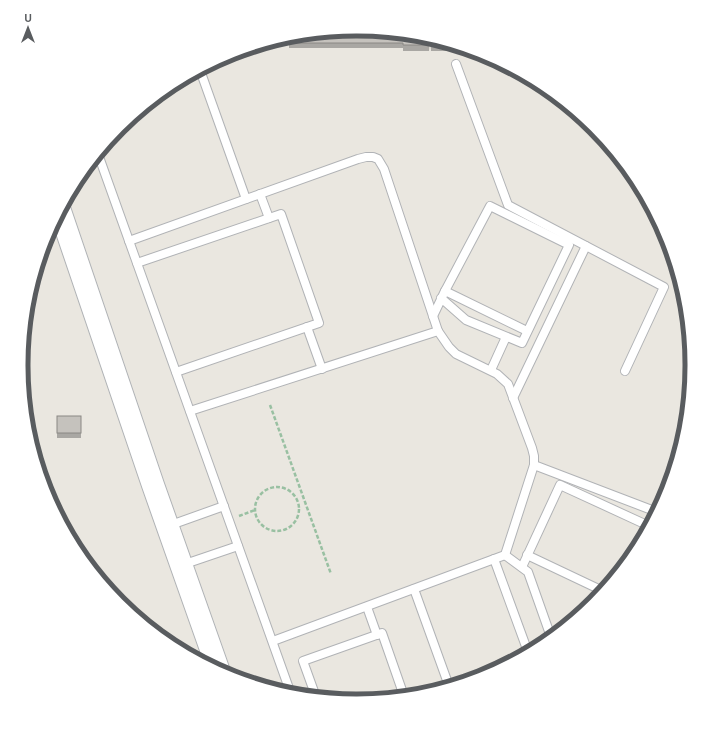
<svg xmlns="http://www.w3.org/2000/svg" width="713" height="730" font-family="Ubuntu,sans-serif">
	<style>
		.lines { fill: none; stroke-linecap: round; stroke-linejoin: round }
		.lane-casing { stroke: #b1b3b6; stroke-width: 10 }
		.secondary-casing { stroke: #b0b3b6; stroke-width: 24 }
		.path { stroke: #99c0a2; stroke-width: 2.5; stroke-dasharray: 4 2; stroke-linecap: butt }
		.lane { stroke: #fff; stroke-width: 8 }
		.secondary { stroke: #fff; stroke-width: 22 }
		.wall { fill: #a9a7a3 }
		.building { fill: #c5c2bd; stroke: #8a8884 }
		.rim { fill: none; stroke: #595c5f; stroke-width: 5 }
	</style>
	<rect width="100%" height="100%" fill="#eae7e0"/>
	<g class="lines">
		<g class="lane-casing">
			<g id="lane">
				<polyline points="456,64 508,205 664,287 625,371"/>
				<polyline points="200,70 246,199"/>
				<polyline points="98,154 291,694"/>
				<polyline points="260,194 269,218"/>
				<polyline points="129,241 358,159 366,157 373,157 378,159 384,169 438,331"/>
				<polyline points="137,263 281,214 319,323 176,372"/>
				<polyline points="445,291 527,331"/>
				<polyline points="433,316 445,291 490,206 569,245 522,343 466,320 441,298"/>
				<polyline points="307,327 322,369"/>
				<polyline points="491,370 506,337"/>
				<polyline points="513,398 586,246"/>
				<polyline points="190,411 438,331 449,347 456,354 497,374 508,384 532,448 534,456 534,465 505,555 273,641"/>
				<polyline points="534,465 657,512"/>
				<polyline points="168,526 224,506"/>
				<polyline points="505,555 528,572 551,637"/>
				<polyline points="527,555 603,591"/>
				<polyline points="494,559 528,652"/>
				<polyline points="182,565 238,546"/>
				<polyline points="522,567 560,485 649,526"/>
				<polyline points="414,589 449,686"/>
				<polyline points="367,607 377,635"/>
				<polyline points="316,697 303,661 382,633 404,696"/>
			</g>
		</g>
		<g class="secondary-casing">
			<polyline id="secondary" points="60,211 153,485 218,669"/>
		</g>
		<g class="path">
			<polyline points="270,405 331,574"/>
			<circle cx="277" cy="509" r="22"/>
			<polyline points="239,516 255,510"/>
		</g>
		<use href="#lane" class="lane"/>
		<use href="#secondary" class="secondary"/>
	</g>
	<g class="wall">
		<polygon points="422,36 430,38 429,51 403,51 403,48 289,48 289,37"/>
		<polygon points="287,37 287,44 264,44"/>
		<polygon points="430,38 457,47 457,51 431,51"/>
		<polygon points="457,47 472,51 457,51"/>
		<rect x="57" y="416" width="24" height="22"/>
	</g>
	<g class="building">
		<polygon points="357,30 422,36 430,38 429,45 403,45 403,43 289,43 289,37 291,36"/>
		<polygon points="430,38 454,46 431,46"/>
		<rect x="57" y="416" width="24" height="17"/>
	</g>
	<path d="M0 0H713V730H0ZM356 36H357A328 328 0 0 1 685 364V366A328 328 0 0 1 357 694H356A328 328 0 0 1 28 366V364A328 328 0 0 1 356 36Z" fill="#fff" fill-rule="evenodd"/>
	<path class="rim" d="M356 36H357A328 328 0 0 1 685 364V366A328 328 0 0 1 357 694H356A328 328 0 0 1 28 366V364A328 328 0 0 1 356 36Z"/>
	<g transform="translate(28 28)" stroke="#ffffff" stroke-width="3" paint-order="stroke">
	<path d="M0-3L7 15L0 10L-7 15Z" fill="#595c5f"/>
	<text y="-6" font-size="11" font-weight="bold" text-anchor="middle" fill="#595c5f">U</text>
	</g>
</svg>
